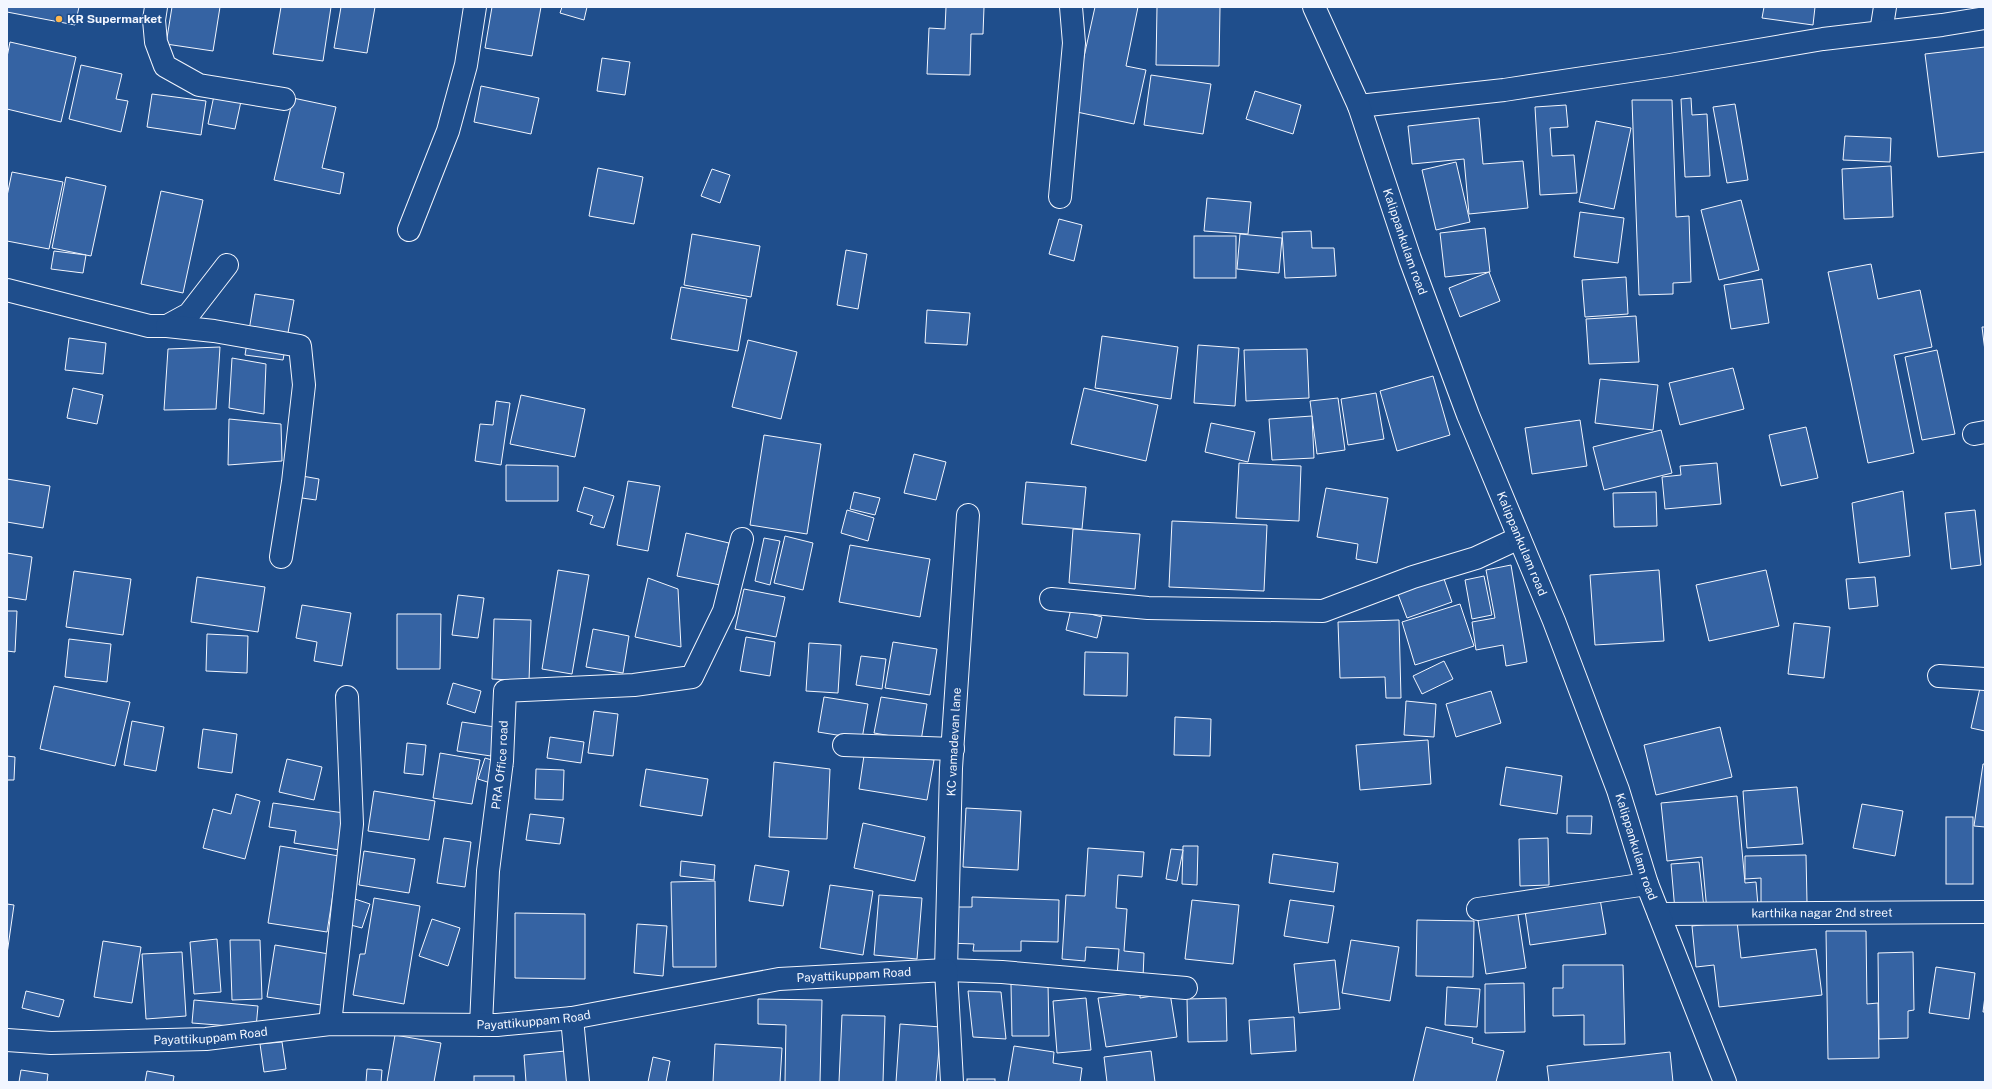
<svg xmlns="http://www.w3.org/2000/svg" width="1992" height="1089" font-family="'Public Sans',sans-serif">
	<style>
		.building { fill: #3563a3; stroke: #f2f6ff }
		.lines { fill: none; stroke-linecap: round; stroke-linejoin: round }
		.street-casing { stroke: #f2f6ff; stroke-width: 24 }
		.secondary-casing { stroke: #f2f6ff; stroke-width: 24 }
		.street { stroke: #1f4e8c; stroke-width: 22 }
		.secondary { stroke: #1f4e8c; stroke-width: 22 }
		.poi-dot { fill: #ffb74d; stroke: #1f4e8c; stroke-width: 1.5 }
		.labels { text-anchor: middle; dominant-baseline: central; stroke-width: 3; stroke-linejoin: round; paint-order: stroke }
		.poi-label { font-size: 12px; font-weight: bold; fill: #f2f6ff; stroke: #1f4e8c; text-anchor: start }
		.street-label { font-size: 12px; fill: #f2f6ff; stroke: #1f4e8c }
	</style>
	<rect width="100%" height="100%" fill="#1f4e8c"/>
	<g class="building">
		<polygon points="7,7 79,7 75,25 7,12"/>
		<polygon points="172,7 220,7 213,51 166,44"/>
		<polygon points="281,7 331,7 323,61 273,54"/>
		<polygon points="341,7 375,7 367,53 334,48"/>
		<polygon points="492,7 541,7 532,56 485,48"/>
		<polygon points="562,7 587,7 584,20 560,13"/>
		<polygon points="946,7 984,7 983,34 971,34 970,75 927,74 929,28 945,29"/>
		<polygon points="1095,7 1138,7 1126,66 1146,70 1134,124 1072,111"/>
		<polygon points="1157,7 1220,7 1219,66 1156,65"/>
		<polygon points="1764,7 1815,7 1813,25 1762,18"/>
		<polygon points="10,42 76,57 61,122 7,109 7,57"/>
		<polygon points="1985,47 1985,152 1938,157 1925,54"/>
		<polygon points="602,58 630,62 625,95 597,91"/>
		<polygon points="81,65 122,74 116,99 128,101 121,132 69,119"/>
		<polygon points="1151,75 1211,84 1203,134 1144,125"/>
		<polygon points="216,86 243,92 235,129 208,124"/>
		<polygon points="481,86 539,98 531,134 474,122"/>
		<polygon points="1255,91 1301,105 1293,134 1246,119"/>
		<polygon points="152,94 206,101 201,135 147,127"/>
		<polygon points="293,98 336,107 322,168 344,173 340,194 274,180"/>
		<polygon points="1691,98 1692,115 1707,114 1710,176 1685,177 1681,99"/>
		<polygon points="1632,100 1672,100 1676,217 1689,216 1691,282 1673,283 1673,294 1639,295"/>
		<polygon points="1735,104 1748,180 1727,183 1713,107"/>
		<polygon points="1566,105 1568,127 1550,128 1552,156 1574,155 1577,193 1540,195 1535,107"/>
		<polygon points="1479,118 1483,164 1523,161 1528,208 1469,214 1464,159 1412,164 1408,126"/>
		<polygon points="1596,121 1631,128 1614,209 1579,202"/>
		<polygon points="1845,136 1891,138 1890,162 1843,160"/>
		<polygon points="1456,162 1470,222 1436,230 1422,170"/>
		<polygon points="1891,166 1893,217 1844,219 1842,169"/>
		<polygon points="598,168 643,177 634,224 589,216"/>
		<polygon points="712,169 730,175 720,203 701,196"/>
		<polygon points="12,172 63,182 49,249 7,241 7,196"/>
		<polygon points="66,177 106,186 91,256 52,248"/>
		<polygon points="161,191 203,200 183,293 141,284"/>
		<polygon points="1207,198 1251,202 1248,234 1204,231"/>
		<polygon points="1741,200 1759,270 1719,280 1701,210"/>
		<polygon points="1580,212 1624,218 1618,263 1574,257"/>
		<polygon points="1059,219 1082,225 1074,261 1049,254"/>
		<polygon points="1485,228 1490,272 1445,277 1440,233"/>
		<polygon points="1311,231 1312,248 1334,248 1336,276 1285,278 1282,232"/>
		<polygon points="692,234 760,246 751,297 684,285"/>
		<polygon points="1240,234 1282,238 1279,273 1237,269"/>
		<rect x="1194" y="236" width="42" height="42"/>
		<polygon points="846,250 867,254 858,309 837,305"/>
		<polygon points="54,251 86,255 83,273 51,269"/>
		<polygon points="1871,264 1878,299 1920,290 1932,347 1894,355 1914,453 1868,463 1828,272"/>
		<polygon points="1489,272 1500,301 1460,317 1449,288"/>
		<polygon points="1626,277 1628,314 1585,317 1582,280"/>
		<polygon points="1762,279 1769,323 1731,329 1724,285"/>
		<polygon points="681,287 747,299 738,351 671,339"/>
		<polygon points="255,294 294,300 283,360 245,355"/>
		<polygon points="927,310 970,313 967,345 925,343"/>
		<polygon points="1636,316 1639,362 1589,364 1586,319"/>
		<polygon points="1982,327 1985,327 1985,351"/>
		<polygon points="1102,336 1178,347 1171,399 1095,388"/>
		<polygon points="69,338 106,343 103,374 65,370"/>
		<polygon points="748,340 797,352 781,419 732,407"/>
		<polygon points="1198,345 1239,348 1235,406 1194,403"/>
		<polygon points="220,347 216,409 164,410 168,349"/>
		<polygon points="1307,349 1309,398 1246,401 1244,350"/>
		<polygon points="1937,350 1955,434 1922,440 1905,357"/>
		<polygon points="232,358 266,364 264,414 229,408"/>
		<polygon points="1733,368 1744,409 1680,425 1669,383"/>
		<polygon points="1433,376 1450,435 1397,451 1380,391"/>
		<polygon points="1600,379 1658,385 1653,430 1595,423"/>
		<polygon points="73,388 103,395 97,424 67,418"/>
		<polygon points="1084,388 1158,405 1146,461 1071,444"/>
		<polygon points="1376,393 1384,439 1348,445 1341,399"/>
		<polygon points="521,395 585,409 575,457 510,444"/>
		<polygon points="1338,398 1345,450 1317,454 1310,401"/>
		<polygon points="496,401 510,403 501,465 475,461 480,424 493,425"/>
		<polygon points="1312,416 1314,458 1272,460 1269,419"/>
		<polygon points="229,419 281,424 282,461 228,465"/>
		<polygon points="1580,420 1587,466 1532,474 1525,428"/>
		<polygon points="1211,423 1255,432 1248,462 1205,452"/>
		<polygon points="1806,427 1818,478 1781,486 1769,435"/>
		<polygon points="1661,430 1672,473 1604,490 1593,447"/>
		<polygon points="764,435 821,444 807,534 750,525"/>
		<polygon points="914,454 946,462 936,500 904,493"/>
		<polygon points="1239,463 1301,466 1299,521 1236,518"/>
		<polygon points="1717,463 1721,504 1665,509 1662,477 1681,475 1680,466"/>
		<polygon points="506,465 558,466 558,501 506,501"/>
		<polygon points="291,474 319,479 316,500 288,496"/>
		<polygon points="7,479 50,486 43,528 7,522"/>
		<polygon points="628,481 660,486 648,551 617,545"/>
		<polygon points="1026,482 1086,487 1082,529 1022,524"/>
		<polygon points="584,487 614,496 604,528 590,524 593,516 577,511"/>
		<polygon points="1326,488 1388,498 1377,563 1356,559 1358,544 1317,537"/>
		<polygon points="1903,491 1910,556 1859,563 1852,503"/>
		<polygon points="854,492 880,498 875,515 850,509"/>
		<polygon points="1656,492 1657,526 1614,527 1613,493"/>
		<polygon points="847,510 874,518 868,541 841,533"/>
		<polygon points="1975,510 1981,565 1951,569 1945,513"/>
		<polygon points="1172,521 1267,525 1264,591 1169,587"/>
		<polygon points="1073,529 1140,534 1135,589 1069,583"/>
		<polygon points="686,533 729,543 720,585 677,576"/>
		<polygon points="785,536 813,543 803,590 774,583"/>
		<polygon points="764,538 780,541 770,585 755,581"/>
		<polygon points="850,545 930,559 920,617 839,602"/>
		<polygon points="7,553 32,557 26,600 7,597"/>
		<polygon points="1511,565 1527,662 1506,666 1503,645 1476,650 1472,622 1495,618 1486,570"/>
		<polygon points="558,570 589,575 572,674 542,669"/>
		<polygon points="1659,570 1664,641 1595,645 1590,575"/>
		<polygon points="1766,570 1779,626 1709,641 1696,585"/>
		<polygon points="74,571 131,579 123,635 66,627"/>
		<polygon points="1442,573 1452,602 1407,618 1396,589"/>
		<polygon points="1484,576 1492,615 1472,619 1465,580"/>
		<polygon points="197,577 265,587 258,632 191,622"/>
		<polygon points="1875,577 1878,606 1849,609 1846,579"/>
		<polygon points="648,578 678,589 681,647 635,637"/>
		<polygon points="744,589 785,597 776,637 735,629"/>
		<polygon points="458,595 484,598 478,638 452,635"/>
		<polygon points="1460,604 1474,646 1415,665 1402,622"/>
		<polygon points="302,605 351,613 342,666 314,661 317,642 296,638"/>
		<polygon points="1071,609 1102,617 1097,638 1066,630"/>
		<polygon points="7,611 17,611 15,652 7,651"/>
		<polygon points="397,614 441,614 440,669 397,669"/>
		<polygon points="494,619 531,620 529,681 492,679"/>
		<polygon points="1399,620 1401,698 1386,698 1385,677 1340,678 1338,622"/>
		<polygon points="1794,623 1830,627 1824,678 1788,674"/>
		<polygon points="593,629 629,636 623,673 586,667"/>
		<polygon points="207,634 248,636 247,673 206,671"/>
		<polygon points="746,637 775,642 770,676 740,671"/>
		<polygon points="69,639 111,644 107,682 65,677"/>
		<polygon points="893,642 937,649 930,695 885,688"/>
		<polygon points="809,643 841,645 838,693 806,691"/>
		<polygon points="1085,652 1128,653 1127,696 1084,695"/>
		<polygon points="861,656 886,659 882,689 856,685"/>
		<polygon points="1444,661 1453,679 1422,694 1413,676"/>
		<polygon points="453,683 481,691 475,713 447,704"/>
		<polygon points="54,686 130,702 115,766 40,749"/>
		<polygon points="1980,688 1985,689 1985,731 1971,728"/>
		<polygon points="1491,691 1501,723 1456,737 1446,704"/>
		<polygon points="824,697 868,704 862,739 818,732"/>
		<polygon points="881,697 927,704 921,741 874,733"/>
		<polygon points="1406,701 1436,704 1434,737 1404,735"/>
		<polygon points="594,711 618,714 613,756 588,753"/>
		<polygon points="1175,717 1211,719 1210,756 1174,755"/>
		<polygon points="132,721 164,727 156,771 124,765"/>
		<polygon points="462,722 495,727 491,756 457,751"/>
		<polygon points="1720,727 1732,777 1656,795 1644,745"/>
		<polygon points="203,729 237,734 232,773 198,768"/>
		<polygon points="550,737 584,742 581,763 547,758"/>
		<polygon points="1428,740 1431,784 1360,790 1356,745"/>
		<polygon points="407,743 426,745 423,775 404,773"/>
		<polygon points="865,749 934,760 927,800 859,789"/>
		<polygon points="440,753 480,760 472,804 433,798"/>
		<polygon points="7,756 15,757 14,780 7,780"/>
		<polygon points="485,758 513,766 506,788 478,779"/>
		<polygon points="287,759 322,767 314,800 279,792"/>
		<polygon points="774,762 830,769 827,839 769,837"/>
		<polygon points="1983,764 1985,764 1985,827 1974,826"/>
		<polygon points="1506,767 1562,776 1557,814 1500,805"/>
		<polygon points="536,769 564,770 563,800 535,799"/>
		<polygon points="646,769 708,779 702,816 640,806"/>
		<polygon points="1797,787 1803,844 1747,848 1743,791"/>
		<polygon points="374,791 435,801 429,840 368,831"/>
		<polygon points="236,794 260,801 245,859 203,848 213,809 231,814"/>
		<polygon points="1737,796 1745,883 1756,882 1758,906 1707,911 1702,857 1667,861 1661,803"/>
		<polygon points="273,803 344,813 340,850 294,843 296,831 269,827"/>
		<polygon points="1862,804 1903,811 1895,856 1853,848"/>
		<polygon points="966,808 1021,811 1018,870 963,867"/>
		<polygon points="530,814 564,818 560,844 526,840"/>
		<polygon points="1567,816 1592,816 1591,834 1567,833"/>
		<rect x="1946" y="817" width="27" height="67"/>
		<polygon points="863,823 925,837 915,881 854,868"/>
		<polygon points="444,838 471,842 465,887 437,883"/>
		<polygon points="1548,838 1549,885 1520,886 1519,839"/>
		<polygon points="280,846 339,856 327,932 268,923"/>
		<polygon points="1183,846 1198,846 1197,885 1182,884"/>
		<polygon points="1088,848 1144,852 1142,877 1118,875 1116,908 1127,909 1124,951 1144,953 1143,978 1117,976 1119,949 1086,947 1085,961 1062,959 1066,895 1085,896"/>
		<polygon points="1171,849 1183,850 1177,881 1166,879"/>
		<polygon points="364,851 415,859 409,893 359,885"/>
		<polygon points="1273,854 1338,863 1334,892 1269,883"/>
		<polygon points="1806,855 1807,902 1761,903 1761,878 1745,879 1745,856"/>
		<polygon points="681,861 715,865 714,880 680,876"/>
		<polygon points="1699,862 1704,908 1675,911 1671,864"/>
		<polygon points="755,865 789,871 783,906 749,901"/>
		<polygon points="715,881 716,967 673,967 671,882"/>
		<polygon points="830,885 873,891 863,955 820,948"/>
		<polygon points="879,895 922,898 917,959 874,955"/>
		<polygon points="972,897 1059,900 1058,942 1021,941 1021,951 973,951 974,944 948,943 948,907 972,907"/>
		<polygon points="374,898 420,906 404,1004 353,995 360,954 365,954"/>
		<polygon points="355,899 370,904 362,928 347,924"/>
		<polygon points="1600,899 1606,934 1530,945 1524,904"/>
		<polygon points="1192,900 1239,905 1233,964 1185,959"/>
		<polygon points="1290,900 1334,906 1328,943 1284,936"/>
		<polygon points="7,904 14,905 7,954"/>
		<polygon points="1517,908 1526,968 1486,974 1477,914"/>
		<polygon points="515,913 585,914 585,979 515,978"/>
		<polygon points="432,919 460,928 448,966 419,956"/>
		<polygon points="1417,920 1474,921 1473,977 1416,976"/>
		<polygon points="1737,921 1741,958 1816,949 1822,995 1719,1007 1714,965 1696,967 1692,926"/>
		<polygon points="637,924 667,926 663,976 634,973"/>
		<polygon points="1826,931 1866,931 1867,1004 1878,1003 1879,1058 1828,1059"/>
		<polygon points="217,939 221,992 194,994 190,942"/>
		<polygon points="230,940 260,940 262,999 232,1000"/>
		<polygon points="1351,940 1399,947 1390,1001 1342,993"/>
		<polygon points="103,941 141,947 132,1003 94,997"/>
		<polygon points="275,945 329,954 321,1005 267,997"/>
		<polygon points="182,952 186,1016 146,1019 142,954"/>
		<polygon points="1913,952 1914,1010 1908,1011 1908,1038 1879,1039 1878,953"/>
		<polygon points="1335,960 1340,1009 1299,1013 1294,964"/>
		<polygon points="1563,965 1623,965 1625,1044 1584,1045 1584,1015 1553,1016 1553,988 1563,988"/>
		<polygon points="1936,967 1975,973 1969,1019 1929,1013"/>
		<polygon points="1524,983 1525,1032 1485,1033 1485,984"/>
		<polygon points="1011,984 1048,984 1049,1036 1012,1036"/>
		<polygon points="1447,987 1480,989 1477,1027 1445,1025"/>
		<polygon points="26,991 64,1000 59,1017 22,1008"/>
		<polygon points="968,991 1001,992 1006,1039 973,1037"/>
		<polygon points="1140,993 1140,998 1170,993 1177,1037 1106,1047 1098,998"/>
		<polygon points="1985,996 1985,1012 1983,1012"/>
		<polygon points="1086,998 1091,1050 1057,1053 1053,1001"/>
		<polygon points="1226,998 1227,1041 1188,1042 1187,999"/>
		<polygon points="758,999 822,1000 820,1082 785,1082 786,1025 758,1024"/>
		<polygon points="194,1000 258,1006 256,1028 192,1023"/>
		<polygon points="842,1015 885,1016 883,1082 839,1082"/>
		<polygon points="1294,1017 1296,1051 1251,1054 1249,1020"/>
		<polygon points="900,1024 941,1027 936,1082 896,1082"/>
		<polygon points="1426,1027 1473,1038 1472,1043 1504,1051 1496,1082 1413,1082"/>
		<polygon points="395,1035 441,1043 434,1082 387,1082"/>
		<polygon points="282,1042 286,1069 264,1072 260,1044"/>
		<polygon points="715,1044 782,1048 780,1082 713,1082"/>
		<polygon points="1014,1046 1054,1052 1053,1063 1082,1068 1080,1082 1008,1082"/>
		<polygon points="565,1051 567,1082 526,1082 524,1055"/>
		<polygon points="1151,1051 1155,1082 1107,1082 1104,1057"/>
		<polygon points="1670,1052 1673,1082 1549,1082 1547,1066"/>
		<polygon points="653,1057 670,1061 666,1082 648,1082"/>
		<polygon points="367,1069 382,1070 381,1082 366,1082"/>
		<polygon points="21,1070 48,1074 47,1082 19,1082"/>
		<polygon points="147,1071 174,1076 173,1082 145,1082"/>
		<rect x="474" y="1076" width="40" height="6"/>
		<rect x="967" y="1079" width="28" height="3"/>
	</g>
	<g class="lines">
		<g class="street-casing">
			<g id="street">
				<polyline points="156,7 154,20 156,42 165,66 199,85 284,99"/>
				<polyline points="1881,32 1885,7"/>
				<polyline points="1359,106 1504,90 1670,65 1823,39 1942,25 1985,18"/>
				<polyline points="1060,197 1074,43 1071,7"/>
				<polyline points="409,230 448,131 466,65 475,7"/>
				<polyline points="7,290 149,326 167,326 189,314 227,265"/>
				<polyline points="167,326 214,331 300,346 304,385 293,482 281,557"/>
				<polyline points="1974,434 1985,432"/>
				<polyline points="968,515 951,768 946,970 1002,972 1186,988"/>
				<polyline points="1051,599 1148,608 1323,611 1413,577 1476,558 1519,538"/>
				<polyline points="1939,676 1985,679"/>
				<polyline points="844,745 953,749"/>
				<polyline points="1478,909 1647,884"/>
				<path id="s1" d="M1659,914L1985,912"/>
				<polyline points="572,1018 578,1082"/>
				<polyline points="330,1024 352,824 347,697"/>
				<path id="s2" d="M481,1025L488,871L502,761L505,691L634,685L692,677L724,611L742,539"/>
				<path id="s3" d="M7,1040L51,1043L206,1039L330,1024L497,1025L572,1018L779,979L946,970L952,1082"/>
			</g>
		</g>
		<g class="secondary-casing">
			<g id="secondary">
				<path id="s4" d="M1314,7L1359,106L1410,259L1468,415L1554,621L1618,790L1647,884L1725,1082"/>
			</g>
		</g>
		<use href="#street" class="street"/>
		<use href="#secondary" class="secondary"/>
	</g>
	<circle class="poi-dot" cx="59" cy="19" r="4"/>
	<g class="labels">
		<g class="poi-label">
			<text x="67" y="19">KR Supermarket</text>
		</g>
		<g class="street-label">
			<text stroke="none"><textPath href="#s4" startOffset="252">Kalippankulam road</textPath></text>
			<text stroke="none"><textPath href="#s4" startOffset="576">Kalippankulam road</textPath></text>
			<text transform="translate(954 742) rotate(-87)">KC vamadevan lane</text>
			<text stroke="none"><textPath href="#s2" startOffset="261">PRA Office road</textPath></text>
			<text stroke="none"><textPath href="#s4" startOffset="900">Kalippankulam road</textPath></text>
			<text stroke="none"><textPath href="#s1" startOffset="163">karthika nagar 2nd street</textPath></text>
			<text stroke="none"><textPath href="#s3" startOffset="852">Payattikuppam Road</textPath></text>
			<text stroke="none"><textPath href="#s3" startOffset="528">Payattikuppam Road</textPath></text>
			<text stroke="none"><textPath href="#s3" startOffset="204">Payattikuppam Road</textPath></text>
		</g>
	</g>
	<rect width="1992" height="1089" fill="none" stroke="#f2f6ff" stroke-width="16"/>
</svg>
